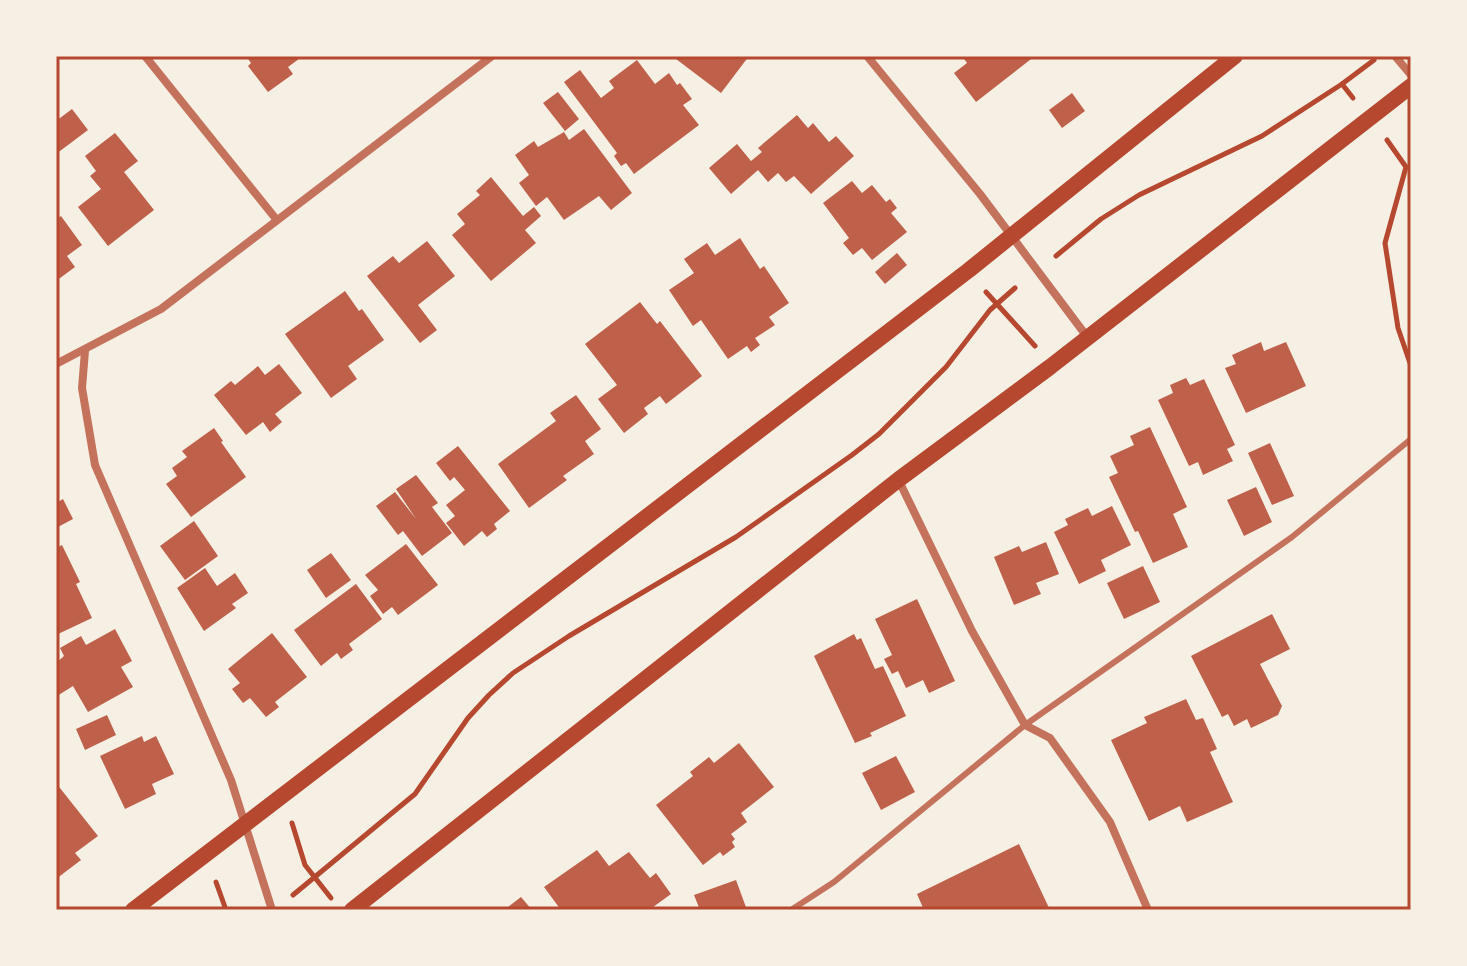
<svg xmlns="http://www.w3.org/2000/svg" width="1467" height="966" font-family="'PT Sans Narrow',sans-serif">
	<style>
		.building { fill: #bf614a }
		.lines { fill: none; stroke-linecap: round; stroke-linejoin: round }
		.path { stroke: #b5482f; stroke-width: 5 }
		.service { stroke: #c5725c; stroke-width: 6 }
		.minor { stroke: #c5725c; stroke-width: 8 }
		.secondary { stroke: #b5482f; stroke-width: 16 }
		.neatline { fill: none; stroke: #b5482f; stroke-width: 3 }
	</style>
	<rect width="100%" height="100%" fill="#f6efe4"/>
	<g class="building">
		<polygon points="246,56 303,56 288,67 293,74 268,92 248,66 251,63"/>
		<polygon points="672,56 749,56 721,93"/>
		<polygon points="962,56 1035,56 976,102 954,73 967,63"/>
		<polygon points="637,60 655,84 669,73 677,85 680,83 692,99 683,105 699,125 634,174 626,163 621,166 614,156 617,153 564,82 580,70 601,98 614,88 609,81"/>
		<polygon points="558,92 579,119 565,131 543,103"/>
		<polygon points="1072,93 1085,111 1062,128 1049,110"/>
		<polygon points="72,109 88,130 56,154 56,121"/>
		<polygon points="797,115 808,128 813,123 829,142 836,136 854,156 811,194 794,176 786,182 778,173 768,182 758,170 731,194 709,168 737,144 751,161 762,152 758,148"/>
		<polygon points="584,129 632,193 611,210 599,196 564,220 547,197 536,206 519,183 529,175 515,155 534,141 538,147 564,132 569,140"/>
		<polygon points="115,133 138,161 124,172 154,210 108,246 78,207 101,189 90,176 96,171 85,156"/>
		<polygon points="491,177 523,216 534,207 541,216 525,230 536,243 491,281 452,235 465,224 457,214 480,195 476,191"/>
		<polygon points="852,181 862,193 872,185 886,202 890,199 897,208 891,213 907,232 872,260 862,248 853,255 843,243 849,238 823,203"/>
		<polygon points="61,216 82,245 67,256 75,267 56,281 56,220"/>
		<polygon points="740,238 760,269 764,266 789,303 769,317 775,325 755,338 760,345 751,352 747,346 728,359 701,320 693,326 669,290 694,273 684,259 707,243 715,255"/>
		<polygon points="427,241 455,276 418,305 437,330 420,343 367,276 393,256 399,263"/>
		<polygon points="897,253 907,265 885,284 875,272"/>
		<polygon points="345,291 359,311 362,309 384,340 348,366 357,379 331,398 285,334"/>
		<polygon points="640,302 657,324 660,321 702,376 666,404 660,396 644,408 648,414 624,433 598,399 617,385 585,344"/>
		<polygon points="1261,342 1264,351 1286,342 1306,386 1246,413 1225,368 1236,364 1232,355"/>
		<polygon points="279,364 302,393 275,414 282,422 270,432 263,422 246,435 214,395 231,381 235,385 258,366 265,375"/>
		<polygon points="1186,378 1190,385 1204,379 1235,445 1227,449 1233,461 1203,475 1198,462 1189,466 1158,400 1173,393 1170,385"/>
		<polygon points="576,395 601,429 585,441 594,454 563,476 567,480 529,508 498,464 556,421 550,413"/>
		<polygon points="1150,427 1187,507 1173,514 1188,547 1153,563 1138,531 1135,532 1109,477 1118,473 1110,456 1134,445 1130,436"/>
		<polygon points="214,428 223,441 221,442 246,477 191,517 166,484 177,476 172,468 187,457 182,451"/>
		<polygon points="1270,443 1294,496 1272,505 1248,453"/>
		<polygon points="458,446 510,511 494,524 497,529 487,537 482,531 464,546 446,523 455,516 446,505 465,490 454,477 450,481 436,463"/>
		<polygon points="416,475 438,503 432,507 452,533 422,556 403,531 398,535 376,506 395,492 416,519 396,489"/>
		<polygon points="1256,487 1272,522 1244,536 1227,500"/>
		<polygon points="63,499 73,519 56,528 56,503"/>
		<polygon points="1112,506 1131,545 1101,560 1106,571 1079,584 1054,532 1068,525 1065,519 1088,508 1092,516"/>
		<polygon points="194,521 218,556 185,580 160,546"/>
		<polygon points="1046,542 1059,574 1036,583 1041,594 1014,605 994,557 1019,546 1022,552"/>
		<polygon points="406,544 438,585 398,615 392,607 383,614 370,596 378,590 365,575"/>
		<polygon points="62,545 80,582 76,584 92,618 56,635 56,548"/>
		<polygon points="331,553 351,580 326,598 307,570"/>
		<polygon points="1143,566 1160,602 1124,619 1107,583"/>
		<polygon points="205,568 217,586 235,573 248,593 232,604 236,608 204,631 177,588"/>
		<polygon points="356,584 382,619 349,644 353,650 341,659 337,653 321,666 294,630"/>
		<polygon points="917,599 955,681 929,693 923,680 906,688 898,671 892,674 884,659 892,655 875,619"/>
		<polygon points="1272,614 1290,649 1260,664 1282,706 1278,715 1251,728 1247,719 1234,726 1228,714 1222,717 1191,656"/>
		<polygon points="115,629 132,661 121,667 133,687 88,712 73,686 57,696 56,663 64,656 60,648 81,636 86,645"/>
		<polygon points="272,633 307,677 275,702 279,707 266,717 250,698 243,703 232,689 240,683 228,669"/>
		<polygon points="854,634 857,640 861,638 875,669 883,666 906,716 870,733 872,736 855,743 814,656"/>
		<polygon points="1186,699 1196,720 1203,718 1217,749 1210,752 1233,802 1187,822 1180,806 1149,821 1111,740 1147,723 1144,717"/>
		<polygon points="107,715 116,735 85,750 76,729"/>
		<polygon points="142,736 144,742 156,736 174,774 152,784 156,794 125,809 100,756"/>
		<polygon points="739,743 774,787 741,813 747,822 731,834 735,839 732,842 735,847 723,856 720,852 703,865 656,805 693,776 690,772 709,757 714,763"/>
		<polygon points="896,756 915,792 881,810 862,773"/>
		<polygon points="56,783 98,836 75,853 81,860 56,879"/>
		<polygon points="1019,844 1050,910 924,910 917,894"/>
		<polygon points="597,850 609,866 629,852 650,878 656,873 671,894 649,910 561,910 544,887"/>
		<polygon points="736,880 747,910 700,910 694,895"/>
		<polygon points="521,897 532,910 504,910"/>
	</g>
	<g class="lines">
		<g class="path">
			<polyline points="1353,98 1342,84 1374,60"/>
			<polyline points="1387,140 1406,167 1385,243 1398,328 1411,366"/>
			<polyline points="1056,256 1101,219 1139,195 1262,136 1342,84"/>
			<polyline points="986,292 1035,346"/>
			<polyline points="292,823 305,865 331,898"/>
			<polyline points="216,882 226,910"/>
			<polyline points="293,895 415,794 468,718 489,695 513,673 569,636 736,537 852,455 879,434 946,367 990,310 1015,288"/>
		</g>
		<polyline class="service" points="791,910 834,882 1025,725 1292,537 1411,439"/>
		<g class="minor">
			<polyline points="145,56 276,219"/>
			<polyline points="867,56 980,194 1088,338"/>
			<polyline points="1395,56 1411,75"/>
			<polyline points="85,351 82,388 95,465 231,780 272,910"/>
			<polyline points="56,364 161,309 492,56"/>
			<polyline points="899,481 972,631 1025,725 1050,738 1110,822 1148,910"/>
		</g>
		<g class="secondary">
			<polyline points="133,910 969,270 1235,56"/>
			<polyline points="352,910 898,480 1050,367 1411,86"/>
		</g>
	</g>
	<rect width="1467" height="966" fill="none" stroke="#f6efe4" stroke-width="116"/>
	<rect x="58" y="58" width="1351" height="850" class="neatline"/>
</svg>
